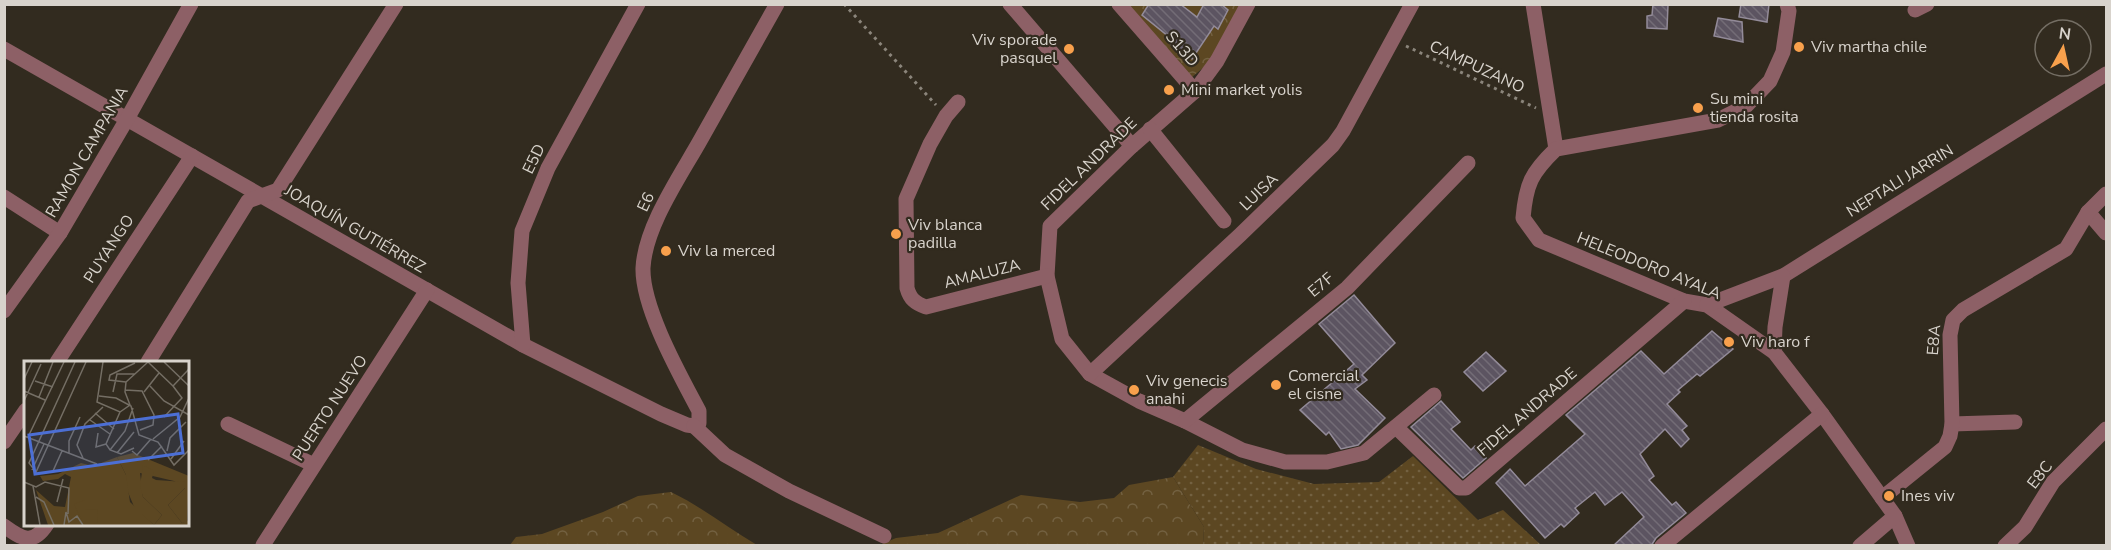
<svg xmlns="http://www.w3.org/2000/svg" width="2111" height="550" font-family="'Nunito Sans',sans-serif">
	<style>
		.grass { fill: url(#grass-dots) }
		.forest { fill: url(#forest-crowns) }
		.building { fill: url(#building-back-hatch); stroke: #938b99; stroke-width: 1.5 }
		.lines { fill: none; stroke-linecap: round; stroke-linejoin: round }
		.path { stroke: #8b857b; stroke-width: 3; stroke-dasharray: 3 4.5; stroke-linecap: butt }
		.minor { stroke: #8d6066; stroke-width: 15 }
		.poi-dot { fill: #f8a04c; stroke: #322b1f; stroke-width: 2 }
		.labels { text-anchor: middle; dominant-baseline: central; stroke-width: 4.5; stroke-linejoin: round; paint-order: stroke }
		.poi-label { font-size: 16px; fill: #d8d3cc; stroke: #322b1f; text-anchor: start }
		.street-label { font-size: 16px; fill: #d8d3cc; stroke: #322b1f }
		.inset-road { fill: none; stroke: #746e64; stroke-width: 1.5 }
		.view { fill: #4c6fd5; fill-opacity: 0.15; stroke: #4c6fd5; stroke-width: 3 }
		.inset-edge { fill: none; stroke: #d8d3cc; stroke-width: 3 }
	</style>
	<defs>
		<pattern id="grass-dots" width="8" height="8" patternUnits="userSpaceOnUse" patternTransform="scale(1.5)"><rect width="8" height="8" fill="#5c4722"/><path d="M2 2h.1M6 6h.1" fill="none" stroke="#736141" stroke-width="1.8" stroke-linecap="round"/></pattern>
		<pattern id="forest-crowns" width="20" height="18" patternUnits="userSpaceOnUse" patternTransform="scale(1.5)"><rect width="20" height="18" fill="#5c4722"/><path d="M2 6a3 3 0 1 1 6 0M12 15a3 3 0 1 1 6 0" fill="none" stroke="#736141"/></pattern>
		<pattern id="building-back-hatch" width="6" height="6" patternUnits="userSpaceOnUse" patternTransform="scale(1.5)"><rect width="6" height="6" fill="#5c5461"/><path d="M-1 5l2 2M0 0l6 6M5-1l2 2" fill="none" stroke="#736c76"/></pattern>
	</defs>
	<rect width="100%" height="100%" fill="#322b1f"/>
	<polygon class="grass" points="1198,445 1256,469 1314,484 1379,482 1413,456 1478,520 1503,510 1541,545 1203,545 1204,527 1173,477"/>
	<g class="forest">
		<polygon points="1125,5 1240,5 1211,61 1191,78"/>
		<polygon points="1173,477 1204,527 1203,545 877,546 896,538 938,533 1021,495 1080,502 1114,498 1129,485"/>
		<path d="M671,492C702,507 728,528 757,545H510L516,537L542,534L603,512L638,496Z"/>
	</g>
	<g class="building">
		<polygon points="1149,4 1180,4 1197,17 1204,4 1221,4 1228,10 1218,29 1214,26 1192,59 1171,45 1174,41 1142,15"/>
		<polygon points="1653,4 1668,5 1667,29 1647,28 1647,16 1652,15"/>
		<polygon points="1741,4 1769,4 1767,22 1739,17"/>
		<polygon points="1718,18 1742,22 1743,42 1714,36"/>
		<polygon points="1354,295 1395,343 1362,375 1367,380 1355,389 1385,418 1358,445 1341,449 1329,432 1326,435 1300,410 1354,364 1319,324"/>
		<polygon points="1712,331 1733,349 1700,376 1697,374 1678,390 1680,392 1667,404 1687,426 1682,430 1689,439 1681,447 1665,429 1640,454 1654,476 1649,480 1672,505 1676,502 1686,513 1656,538 1651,546 1613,546 1644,517 1622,492 1605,505 1595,492 1575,508 1579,513 1564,527 1561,524 1545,538 1496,483 1510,469 1525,486 1585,434 1566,415 1641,351 1664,374"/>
		<polygon points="1486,352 1506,371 1483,391 1464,372"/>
		<polygon points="1441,401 1460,422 1451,429 1471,450 1475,446 1486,458 1463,478 1411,427"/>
	</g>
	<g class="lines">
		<g class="path">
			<polyline points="844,4 936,105"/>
			<polyline points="1406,46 1536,108"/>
		</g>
		<g class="minor">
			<polyline points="1010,4 1132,146"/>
			<polyline points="1119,4 1195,91"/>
			<polyline points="1248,4 1217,61 1195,91 1132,146 1050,226 1047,276 1062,339 1090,374 1139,401 1185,421 1242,450 1285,462 1327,462 1364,453 1434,395"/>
			<polyline points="1533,4 1556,149"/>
			<path d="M1787,4L1789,11L1783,52L1770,81L1746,106L1718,120L1556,149C1531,173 1526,184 1523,218L1539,240L1684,301L1707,305L1774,352L1822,414L1895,516L1908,546"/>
			<polyline points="1915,10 1927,4"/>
			<polyline points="4,49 523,345 661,414 687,425 694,426"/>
			<path d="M958,102L946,116L930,144L906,199L907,288C910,299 915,303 926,307L1047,276"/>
			<polyline points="1150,129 1224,221"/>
			<polyline points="4,197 60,233"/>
			<polyline points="2088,212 2106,233"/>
			<polyline points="1707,305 1783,276 2106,74"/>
			<polyline points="4,311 60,233 127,119 191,4"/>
			<polyline points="523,345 518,283 522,231 548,168 638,4"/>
			<polyline points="1774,352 1775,327 1783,276"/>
			<polyline points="57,362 192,156"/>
			<polyline points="148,362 248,201 278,190 396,4"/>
			<polyline points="1090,374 1240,235 1333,145 1343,131 1412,4"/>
			<polyline points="1185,421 1347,288 1468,163"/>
			<polyline points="228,424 314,465"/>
			<polyline points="1952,424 2015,422"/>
			<path d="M694,426L699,423V411C680,375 642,308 643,268C645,226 681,175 701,139C726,94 752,49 777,4"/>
			<polyline points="694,426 725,455 789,491 884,536"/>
			<polyline points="1396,427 1459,488 1466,488 1684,301"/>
			<polyline points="4,442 26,410"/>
			<polyline points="1882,498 1945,447 1950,436 1952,424 1950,335 1953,320 1963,310 2066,249 2088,212 2106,194"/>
			<path d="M4,526C22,539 33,546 47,524"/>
			<polyline points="263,545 427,290"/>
			<polyline points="1662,546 1822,414"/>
			<polyline points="1860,546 1895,516"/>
			<polyline points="2005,546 2025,527 2053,482 2106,429"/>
		</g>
	</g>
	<g class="poi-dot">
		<circle cx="1799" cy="47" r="6"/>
		<circle cx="1069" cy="49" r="6"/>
		<circle cx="1169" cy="90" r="6"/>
		<circle cx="1698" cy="108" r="6"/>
		<circle cx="896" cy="234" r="6"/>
		<circle cx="666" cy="251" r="6"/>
		<circle cx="1729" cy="342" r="6"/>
		<circle cx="1276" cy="385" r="6"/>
		<circle cx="1134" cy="390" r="6"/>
		<circle cx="1889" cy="496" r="6"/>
	</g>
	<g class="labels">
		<g class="poi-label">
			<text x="1057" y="40" text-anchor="end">Viv sporade<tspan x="1057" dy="18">pasquel</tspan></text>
			<text x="1811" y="47">Viv martha chile</text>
			<text x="1181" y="90">Mini market yolis</text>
			<text x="1710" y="99">Su mini<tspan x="1710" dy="18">tienda rosita</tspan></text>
			<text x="908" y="225">Viv blanca<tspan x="908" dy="18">padilla</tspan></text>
			<text x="678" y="251">Viv la merced</text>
			<text x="1741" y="342">Viv haro f</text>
			<text x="1288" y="376">Comercial<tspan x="1288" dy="18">el cisne</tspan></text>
			<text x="1146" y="381">Viv genecis<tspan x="1146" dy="18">anahi</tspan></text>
			<text x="1901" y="496">Ines viv</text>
		</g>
		<g class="street-label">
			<text transform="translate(1182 49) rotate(49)">S13D</text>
			<text transform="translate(1477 67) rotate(25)">CAMPUZANO</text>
			<text transform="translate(87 152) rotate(-60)">RAMON CAMPANIA</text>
			<text transform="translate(534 159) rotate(-64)">E5D</text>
			<text transform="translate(1089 164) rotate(-44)">FIDEL ANDRADE</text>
			<text transform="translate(1900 181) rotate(-32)">NEPTALI JARRIN</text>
			<text transform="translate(1259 192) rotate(-44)">LUISA</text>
			<text transform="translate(646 202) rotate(-65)">E6</text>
			<text transform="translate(355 229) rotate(30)">JOAQUÍN GUTIÉRREZ</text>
			<text transform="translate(109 249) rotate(-57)">PUYANGO</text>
			<text transform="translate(1649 266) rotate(22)">HELEODORO AYALA</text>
			<text transform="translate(982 274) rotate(-14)">AMALUZA</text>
			<text transform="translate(1321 285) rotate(-40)">E7F</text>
			<text transform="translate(1934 340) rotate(-85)">E8A</text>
			<text transform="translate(330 408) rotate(-57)">PUERTO NUEVO</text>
			<text transform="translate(1527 412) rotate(-41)">FIDEL ANDRADE</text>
			<text transform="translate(2040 475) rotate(-52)">E8C</text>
		</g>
	</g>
	<g transform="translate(24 361)">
		<rect width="165" height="165" fill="#322b1f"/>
		<path d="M109,92L165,115L163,161L158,162L144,144L161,127L150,120L116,112L119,136L138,154L130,164L111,148L101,124L102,114L93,96Z" fill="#5c4722"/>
		<path d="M93,96L102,114L106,141L130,164L138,154L119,136L116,125L119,104L130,110L128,117L132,119L161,121V127L144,144L158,162L165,159V164H24L12,129L30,145L41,146L47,116L41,113L34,118L19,120L16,115L34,113L57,102L69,105Z" fill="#5c4722"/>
		<path d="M61,139V149L73,148L74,161L69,164H60L50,143Z" fill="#5c4722"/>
		<path class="inset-road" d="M51,1L5,102L12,111L62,1M79,1L73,41L96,51L106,44L101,31L102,21L124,1M124,1L149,25M140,1L165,25M0,18L8,1M11,20L29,26M102,21L85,19L86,14L111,2M126,25L140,40L165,54M101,29L118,30L130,54L129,64L116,69M0,30L21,39M89,31L93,13H111M120,31L135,12M75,35L92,37L107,45L115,74L134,81L150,104L165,89M15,36L29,1M0,40L17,3M96,51L82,83L86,89L97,93L110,87M71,52L90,68M140,56L158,37L149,25L165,8M66,59L86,73M74,72L72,86L82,83M0,75L73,103M4,76L40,1M129,78L156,56L165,37M86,89L101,70L109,47M108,90L113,94L127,78M143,90L146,77L162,61M93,92L110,71M45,93V80L56,56M59,97L53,84L61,63L79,46M147,98L160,80M124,99L138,85M8,109L20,83M29,110L38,90M0,121L12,126L21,121L45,127L44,153M9,125L16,164M12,136L20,141L30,164M33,141L39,118M40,164L42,151L45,161L53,155L59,164"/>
		<path class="view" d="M154,53L159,92L11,113L5,74Z"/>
		<rect width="165" height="165" class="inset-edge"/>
	</g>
	<rect width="2111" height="550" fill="none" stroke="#d8d3cc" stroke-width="12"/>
	<g transform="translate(2063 48) rotate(8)"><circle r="28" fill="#322b1f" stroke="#746e64" stroke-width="1.5"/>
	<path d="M0-4.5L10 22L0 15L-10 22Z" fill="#f8a04c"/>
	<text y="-9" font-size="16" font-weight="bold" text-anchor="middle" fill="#d8d3cc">N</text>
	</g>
</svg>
